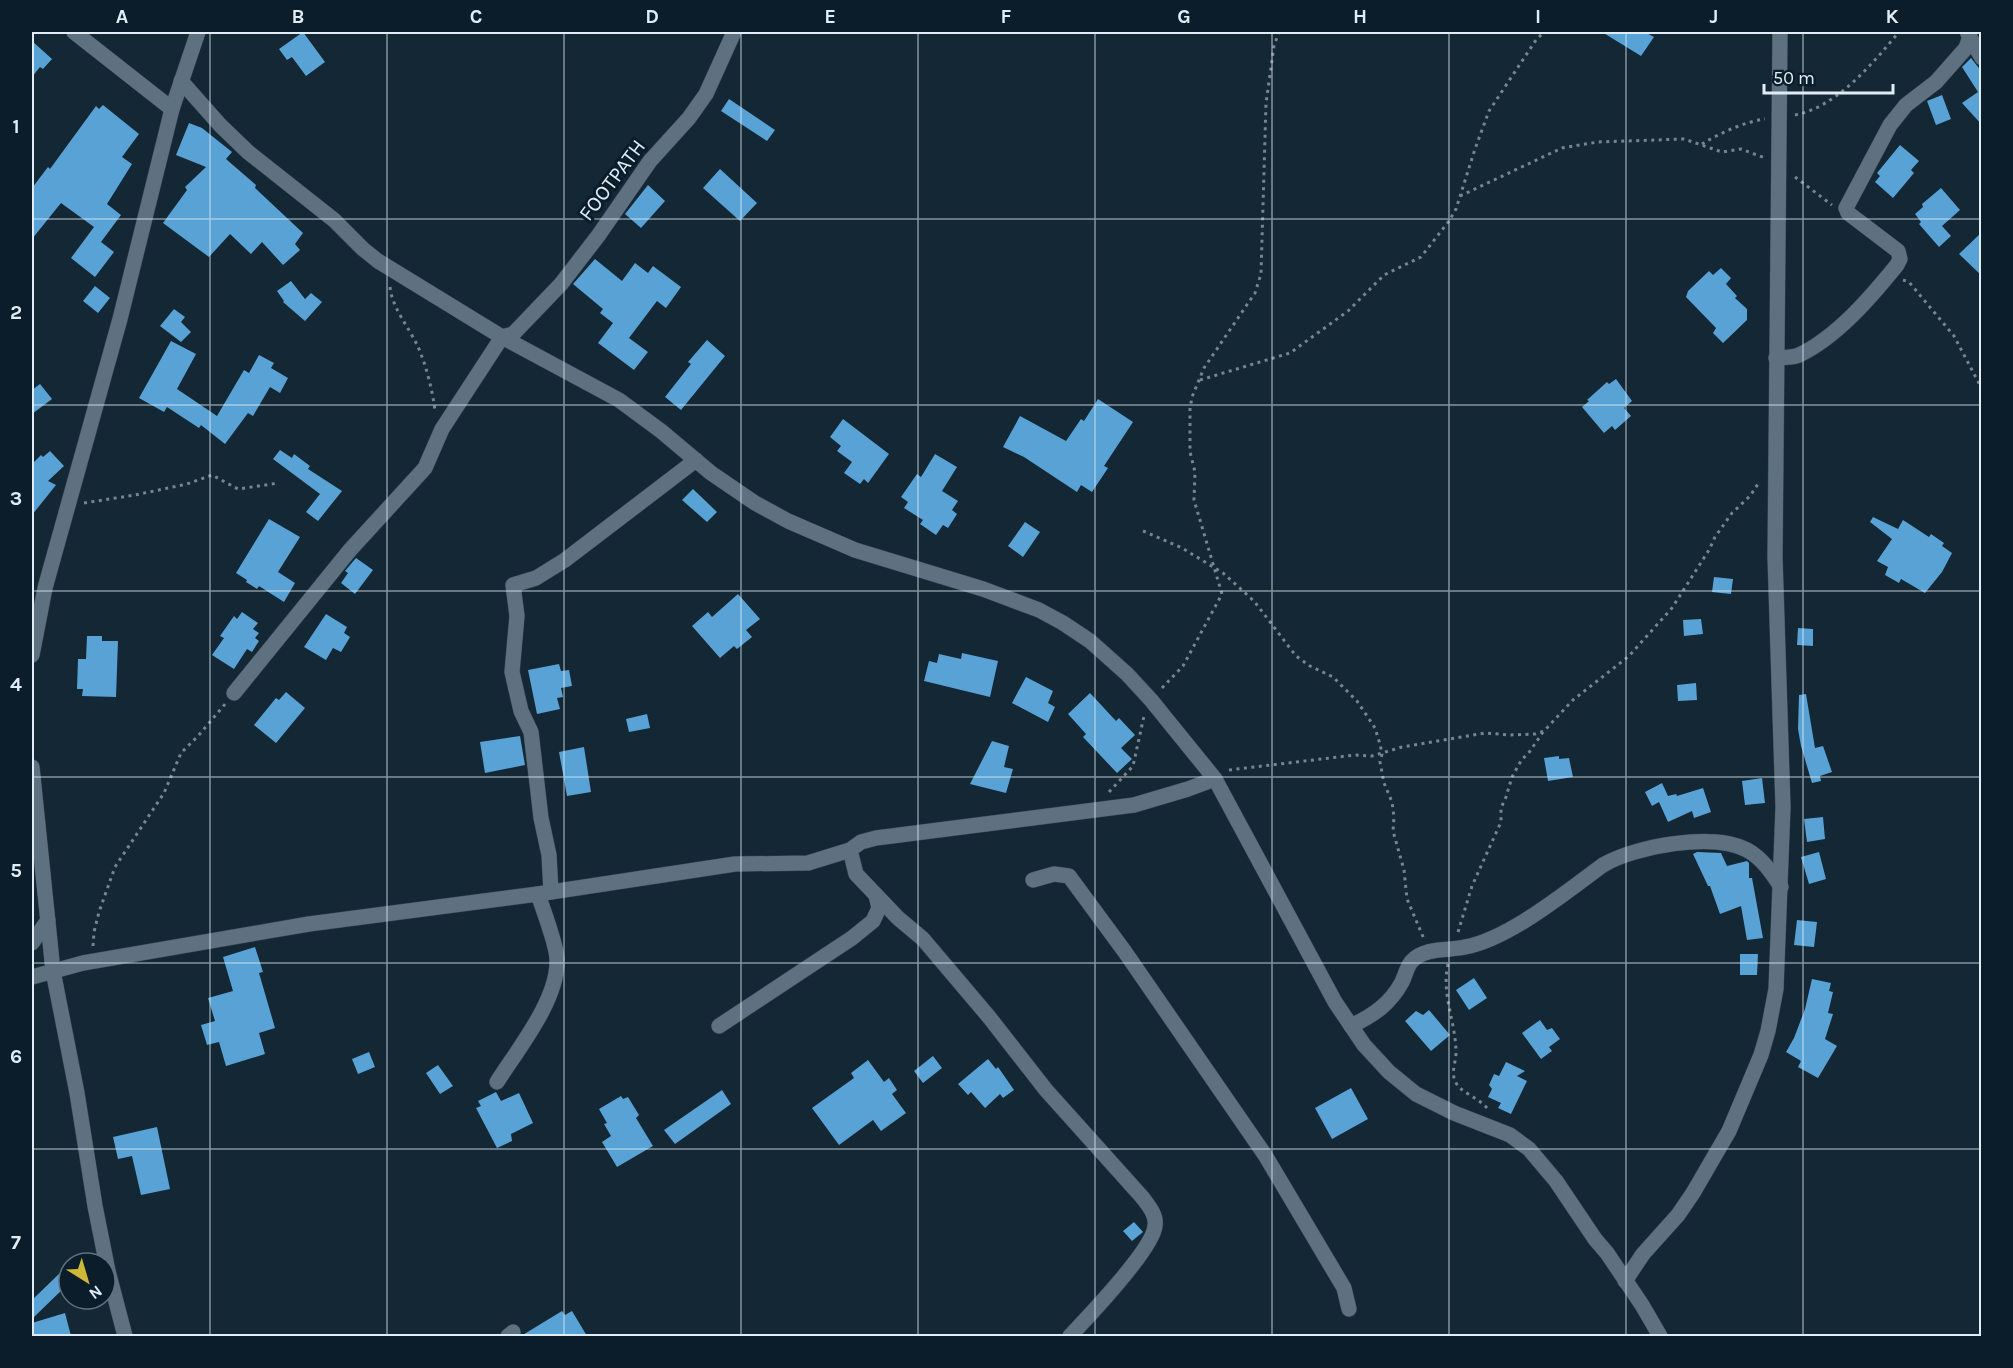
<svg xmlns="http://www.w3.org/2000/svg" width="2013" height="1368" font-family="Karla,sans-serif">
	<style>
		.building { fill: #59a2d5 }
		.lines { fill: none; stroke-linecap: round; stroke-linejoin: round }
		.minor-casing { stroke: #374450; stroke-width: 16 }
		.path { stroke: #768590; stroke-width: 3; stroke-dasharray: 3 4.5; stroke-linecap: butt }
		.minor { stroke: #5d7181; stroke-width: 15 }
		.grid { fill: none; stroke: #e1edf6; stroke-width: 1.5; stroke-opacity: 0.55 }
		.labels { text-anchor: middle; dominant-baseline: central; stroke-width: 6; stroke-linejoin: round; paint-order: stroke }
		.street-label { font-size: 21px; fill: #e1edf6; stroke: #0b1d2a }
		.neatline { fill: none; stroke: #e1edf6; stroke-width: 2 }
		.grid-label { font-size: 20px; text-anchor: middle; font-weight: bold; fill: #e1edf6 }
	</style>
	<rect width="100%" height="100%" fill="#142734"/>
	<g class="building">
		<polygon points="303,32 325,62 306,76 292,57 287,60 279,49"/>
		<polygon points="1602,32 1645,32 1654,37 1641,56"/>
		<polygon points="32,41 52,59 43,69 40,67 32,77"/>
		<polygon points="1971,58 1982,72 1982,125 1962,103 1978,92 1962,67"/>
		<polygon points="1942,95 1951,119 1936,125 1927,101"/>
		<polygon points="729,99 775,130 767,141 721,111"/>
		<polygon points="103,105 139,134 122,157 132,164 107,204 121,215 101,242 114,252 95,277 71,258 94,227 61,203 32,239 32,188 48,167 50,169 96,106 99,109"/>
		<polygon points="189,123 202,128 232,152 226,159 256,185 255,188 303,233 295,244 300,250 283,265 262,242 251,254 230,234 209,257 163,223 187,190 185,187 206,167 176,155"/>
		<polygon points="1900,145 1919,161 1911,170 1914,173 1893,198 1875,182 1880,176 1877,173"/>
		<polygon points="720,169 757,203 740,221 703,188"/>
		<polygon points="648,185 665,201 641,228 625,214"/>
		<polygon points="1941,188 1960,210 1942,226 1951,236 1939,247 1919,224 1921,222 1915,214 1923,207 1922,204"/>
		<polygon points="1982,232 1982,276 1959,254"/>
		<polygon points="595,259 622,281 635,263 648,273 653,266 681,287 666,308 657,301 629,338 648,352 634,370 598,343 613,323 600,313 603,309 573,284"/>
		<polygon points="1721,268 1731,278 1726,284 1737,296 1735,298 1747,309 1747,320 1723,343 1713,333 1716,328 1686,297 1688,291 1709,271 1713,275"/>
		<polygon points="291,281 305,299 311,293 322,302 305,321 283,302 284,301 277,291"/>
		<polygon points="95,286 110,298 98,313 83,301"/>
		<polygon points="174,309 185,317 181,322 191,332 181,342 160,326"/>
		<polygon points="707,340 725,356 681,410 665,397 691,364 688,362"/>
		<polygon points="171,341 196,354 177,389 217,416 244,370 249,373 259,355 274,363 271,368 288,378 280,393 270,387 253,416 248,413 225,444 201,425 199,428 167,407 164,412 139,398"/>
		<polygon points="1616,379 1632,401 1624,408 1631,416 1615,430 1612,426 1604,433 1582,407 1589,401 1587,400 1607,382 1609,384"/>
		<polygon points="40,384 52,399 32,414 32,390"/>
		<polygon points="1098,399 1133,422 1104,466 1108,468 1092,492 1081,485 1077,492 1024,457 1003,447 1020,416 1066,441 1081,419 1084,421"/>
		<polygon points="843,419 889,454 868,483 864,479 860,484 844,473 852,462 837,451 841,446 830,437"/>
		<polygon points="280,450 292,458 294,454 310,466 308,469 342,491 318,521 306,512 320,494 273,459"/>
		<polygon points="50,451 64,466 48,481 56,485 32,515 32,464 41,455 43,457"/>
		<polygon points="935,454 957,467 942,491 958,501 952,510 957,514 948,528 943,525 936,535 920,524 923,520 904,508 908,502 901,497 917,474 921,477"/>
		<polygon points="693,489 717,512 707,522 682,500"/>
		<polygon points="1873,517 1898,529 1903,520 1929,537 1931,534 1944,543 1942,546 1952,553 1942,572 1925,593 1901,579 1899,583 1885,575 1888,567 1877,561 1892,539 1870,522"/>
		<polygon points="269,519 300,537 278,572 295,583 284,602 259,586 257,589 246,582 247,580 236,573"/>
		<polygon points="1025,522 1040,532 1023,557 1008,546"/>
		<polygon points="356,558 373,570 355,594 341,583 348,573 345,571"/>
		<polygon points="1714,577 1733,579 1731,594 1712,592"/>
		<polygon points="738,594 760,619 746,630 752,637 737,649 734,646 720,658 692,626 708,612 712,617"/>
		<polygon points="242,612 258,623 253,629 259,633 255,638 259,641 252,652 247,649 234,669 212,655 224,638 220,636 234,616 237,619"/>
		<polygon points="326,614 347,627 344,633 350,637 341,652 333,648 326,660 304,647"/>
		<polygon points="1701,619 1703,634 1684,636 1683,620"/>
		<polygon points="1798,628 1813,629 1813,646 1797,645"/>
		<polygon points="87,636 102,636 102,641 118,641 116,697 82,696 83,689 77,689 78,659 86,659"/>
		<polygon points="962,653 998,661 990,697 924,681 929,661 937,663 939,654 961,659"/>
		<polygon points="559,664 561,671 569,670 572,686 561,688 563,697 557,698 560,709 537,714 528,670"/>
		<polygon points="1026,677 1053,691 1048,703 1055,707 1048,722 1012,703"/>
		<polygon points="1696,683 1697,700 1678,701 1677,685"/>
		<polygon points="286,692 305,708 276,743 254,725 276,698 279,700"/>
		<polygon points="1090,693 1116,721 1119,718 1135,735 1121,748 1132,759 1117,773 1083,737 1086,734 1068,714"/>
		<polygon points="1806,694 1815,748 1823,746 1832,772 1820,776 1821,781 1812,783 1801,746 1798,729 1799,695"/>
		<polygon points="647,714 650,728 629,732 626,719"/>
		<polygon points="520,736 525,765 485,773 480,742"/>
		<polygon points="992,741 1009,746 1004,767 1013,769 1006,793 970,784"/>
		<polygon points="584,747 591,792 567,796 559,752"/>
		<polygon points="1559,756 1559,759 1569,758 1573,777 1548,781 1544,758"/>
		<polygon points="1762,778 1765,803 1745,805 1742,781"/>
		<polygon points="1662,783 1668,796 1676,794 1677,796 1703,788 1711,812 1694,818 1692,811 1668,822 1659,802 1652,806 1645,792"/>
		<polygon points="1823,817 1825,839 1807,842 1804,819"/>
		<polygon points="1697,852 1721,853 1727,866 1747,861 1749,863 1749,878 1752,878 1763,938 1747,940 1741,906 1720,914 1710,886 1708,886 1693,854"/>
		<polygon points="1819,852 1826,879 1809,884 1801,857"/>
		<polygon points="1797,920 1817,922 1814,947 1794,945"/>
		<polygon points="255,947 263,972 259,973 275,1028 259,1033 265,1054 226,1066 219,1042 207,1045 201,1025 215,1021 208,998 233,991 223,957"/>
		<polygon points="1740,954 1758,954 1757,975 1740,975"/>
		<polygon points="1474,978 1487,998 1469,1010 1456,990"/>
		<polygon points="1812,979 1831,983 1829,991 1833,992 1828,1013 1833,1014 1825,1039 1837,1046 1818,1078 1798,1067 1801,1061 1786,1052 1794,1038 1805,1009"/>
		<polygon points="1429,1010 1450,1035 1431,1051 1405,1021 1416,1011 1423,1015"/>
		<polygon points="1540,1020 1547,1030 1552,1028 1560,1039 1549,1047 1552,1051 1541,1059 1522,1033"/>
		<polygon points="369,1052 375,1067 358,1074 352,1059"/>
		<polygon points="933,1056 942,1068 923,1083 914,1071"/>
		<polygon points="988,1059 996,1069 998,1067 1014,1090 1003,1098 1000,1094 985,1108 971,1092 968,1095 958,1084"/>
		<polygon points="868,1060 884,1082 889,1078 897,1090 892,1094 906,1113 881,1131 873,1120 839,1145 812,1108 854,1078 851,1073"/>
		<polygon points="1506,1062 1525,1071 1517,1076 1527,1081 1511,1114 1498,1108 1501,1103 1488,1097 1492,1089 1489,1085 1494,1074 1499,1076"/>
		<polygon points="438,1065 453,1086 440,1094 426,1073"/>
		<polygon points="1351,1088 1368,1119 1332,1139 1315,1108"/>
		<polygon points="722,1090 731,1104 675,1144 664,1130"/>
		<polygon points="496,1092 501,1101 519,1093 533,1123 511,1134 512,1141 497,1148 476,1108 481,1106 478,1101"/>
		<polygon points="621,1096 623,1099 628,1097 639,1115 636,1118 653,1146 617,1167 602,1142 611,1136 604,1124 607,1123 599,1109"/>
		<polygon points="157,1127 170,1189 141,1195 132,1156 118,1159 113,1137"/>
		<polygon points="1134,1222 1143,1232 1132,1241 1123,1231"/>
		<polygon points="61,1272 69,1280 69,1283 32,1319 32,1300"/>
		<polygon points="562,1311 565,1315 572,1311 587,1336 521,1336"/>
		<polygon points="65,1313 71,1336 32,1336 32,1323"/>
	</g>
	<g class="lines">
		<g class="minor-casing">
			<g id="minor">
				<polyline points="74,32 172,109"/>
				<polyline points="1968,34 1982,58"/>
				<polyline points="181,81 220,125 248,152 334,220 363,249 378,261 502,337 619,400 661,431 711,473 755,503 788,521 855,550 983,589 1039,610 1063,623 1090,641 1127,674 1151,700 1215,779 1335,1002 1364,1045 1389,1072 1416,1094 1454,1113 1510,1135 1529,1149 1556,1181 1595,1239 1607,1253 1642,1305 1660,1336"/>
				<path d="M1776,358C1783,357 1793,358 1799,355C1837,337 1871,297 1897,265L1900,259L1898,251L1848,213L1846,208L1890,125L1906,105L1936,82L1966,48L1969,39"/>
				<polyline points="32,655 45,588 120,319 172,109 198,32"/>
				<polyline points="234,693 350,550 425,468 442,429 502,337 513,334 561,284 598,236 650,161 689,118 706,94 734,32"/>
				<polyline points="32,767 53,971 77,1093 95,1206 108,1271 125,1336"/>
				<path d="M850,850L856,874L898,918L923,939L989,1017L1046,1090L1142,1197C1148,1205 1157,1215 1155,1226C1153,1249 1088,1317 1070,1336"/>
				<polyline points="1033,880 1054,874 1069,876 1125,952 1265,1155 1344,1288 1349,1309"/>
				<polyline points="551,892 549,855 541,818 531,732 521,711 512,672 517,616 513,585 536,578 565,560 696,460"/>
				<polyline points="32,943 48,920"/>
				<polyline points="32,977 83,963 309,924 538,894 735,864 808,863 850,850 861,842 876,838 1134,805 1188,789 1215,779"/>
				<polyline points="719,1026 852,938 873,921 879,908 876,895"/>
				<path d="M1351,1026C1374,1015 1390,1004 1402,982C1405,976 1407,966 1412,961C1425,947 1448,951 1465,947C1509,939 1566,892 1603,865C1635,846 1713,832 1747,850C1762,858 1772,873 1781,887"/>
				<path d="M497,1082C518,1049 558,1000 557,960C557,945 543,910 538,894"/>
				<polyline points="1625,1281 1643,1254 1678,1215 1693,1193 1729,1131 1761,1055 1768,1031 1776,989 1783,807 1775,557 1780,32"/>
				<polyline points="508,1336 513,1332"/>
			</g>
		</g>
		<g class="path">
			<path d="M1795,115C1837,107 1873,63 1899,32"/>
			<path d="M1702,144C1720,133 1744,122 1765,119"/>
			<polyline points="1795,177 1832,205"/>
			<polyline points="1460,196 1562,148 1598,142 1684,139 1722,152 1741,149 1765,158"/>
			<polyline points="1903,280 1909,282 1954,336 1982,389"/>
			<path d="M390,287C392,308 409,327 418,347C426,364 433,393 435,411"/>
			<polyline points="1200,380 1290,353 1348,311 1384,275 1421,257 1449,221 1456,209 1475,149 1489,111 1536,40 1544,32"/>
			<polyline points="84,503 135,495 187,484 212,475 238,489 279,483"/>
			<polyline points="1143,531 1182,548 1223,573 1254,601 1296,656 1310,666 1333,677 1357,701 1375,728 1380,744 1382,754 1380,762 1384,783 1392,802 1394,817 1393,831 1404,870 1407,899 1424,939"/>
			<polyline points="1162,688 1183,666 1222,594 1194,500 1195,472 1190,452 1190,409 1192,397 1204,368 1255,293 1261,274 1266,103 1274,46 1279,32"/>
			<polyline points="1229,770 1355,755 1372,756 1402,747 1485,733 1510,735 1535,734 1544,731 1573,700 1629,656 1672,608 1709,550 1715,537 1732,513 1750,496 1760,481"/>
			<polyline points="1109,792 1133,766 1144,716"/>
			<polyline points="1458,932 1472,886 1501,822 1501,808 1506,797 1512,777 1522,759 1528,754 1543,732"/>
			<polyline points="93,946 94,932 99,912 115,867 164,793 181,753 198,736 226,703"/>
			<path d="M1448,964C1441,995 1456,1022 1456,1053C1456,1062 1451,1071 1455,1081C1460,1093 1478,1097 1487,1108"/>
		</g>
		<use href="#minor" class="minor"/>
	</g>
	<path class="grid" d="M210,32V1336M387,32V1336M564,32V1336M741,32V1336M918,32V1336M1095,32V1336M1272,32V1336M1449,32V1336M1626,32V1336M1803,32V1336M32,219H1982M32,405H1982M32,591H1982M32,777H1982M32,963H1982M32,1149H1982"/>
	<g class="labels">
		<g class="street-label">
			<text transform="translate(612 180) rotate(-53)">FOOTPATH</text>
		</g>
	</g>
	<rect width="2013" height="1368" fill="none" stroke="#0b1d2a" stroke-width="66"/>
	<g transform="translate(87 1281) rotate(143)"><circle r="28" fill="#0b1d2a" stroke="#61707c" stroke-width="1.5"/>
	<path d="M0-4.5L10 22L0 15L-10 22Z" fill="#cfb837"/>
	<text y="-9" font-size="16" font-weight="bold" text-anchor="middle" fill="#e1edf6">N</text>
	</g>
	<path d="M1764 84v9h129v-9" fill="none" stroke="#e1edf6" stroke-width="3"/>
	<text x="1773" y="84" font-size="18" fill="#e1edf6" stroke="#0b1d2a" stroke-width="4.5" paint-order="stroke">50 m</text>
	<rect x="33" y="33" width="1947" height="1302" class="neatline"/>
	<g class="grid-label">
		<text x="122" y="23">A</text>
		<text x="298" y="23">B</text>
		<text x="476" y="23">C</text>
		<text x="652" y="23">D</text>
		<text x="830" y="23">E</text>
		<text x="1006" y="23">F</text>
		<text x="1184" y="23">G</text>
		<text x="1360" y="23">H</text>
		<text x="1538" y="23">I</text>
		<text x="1714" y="23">J</text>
		<text x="1892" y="23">K</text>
		<text x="16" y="133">1</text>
		<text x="16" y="319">2</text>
		<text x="16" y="505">3</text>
		<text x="16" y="691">4</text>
		<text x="16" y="877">5</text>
		<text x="16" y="1063">6</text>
		<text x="16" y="1249">7</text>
	</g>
</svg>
